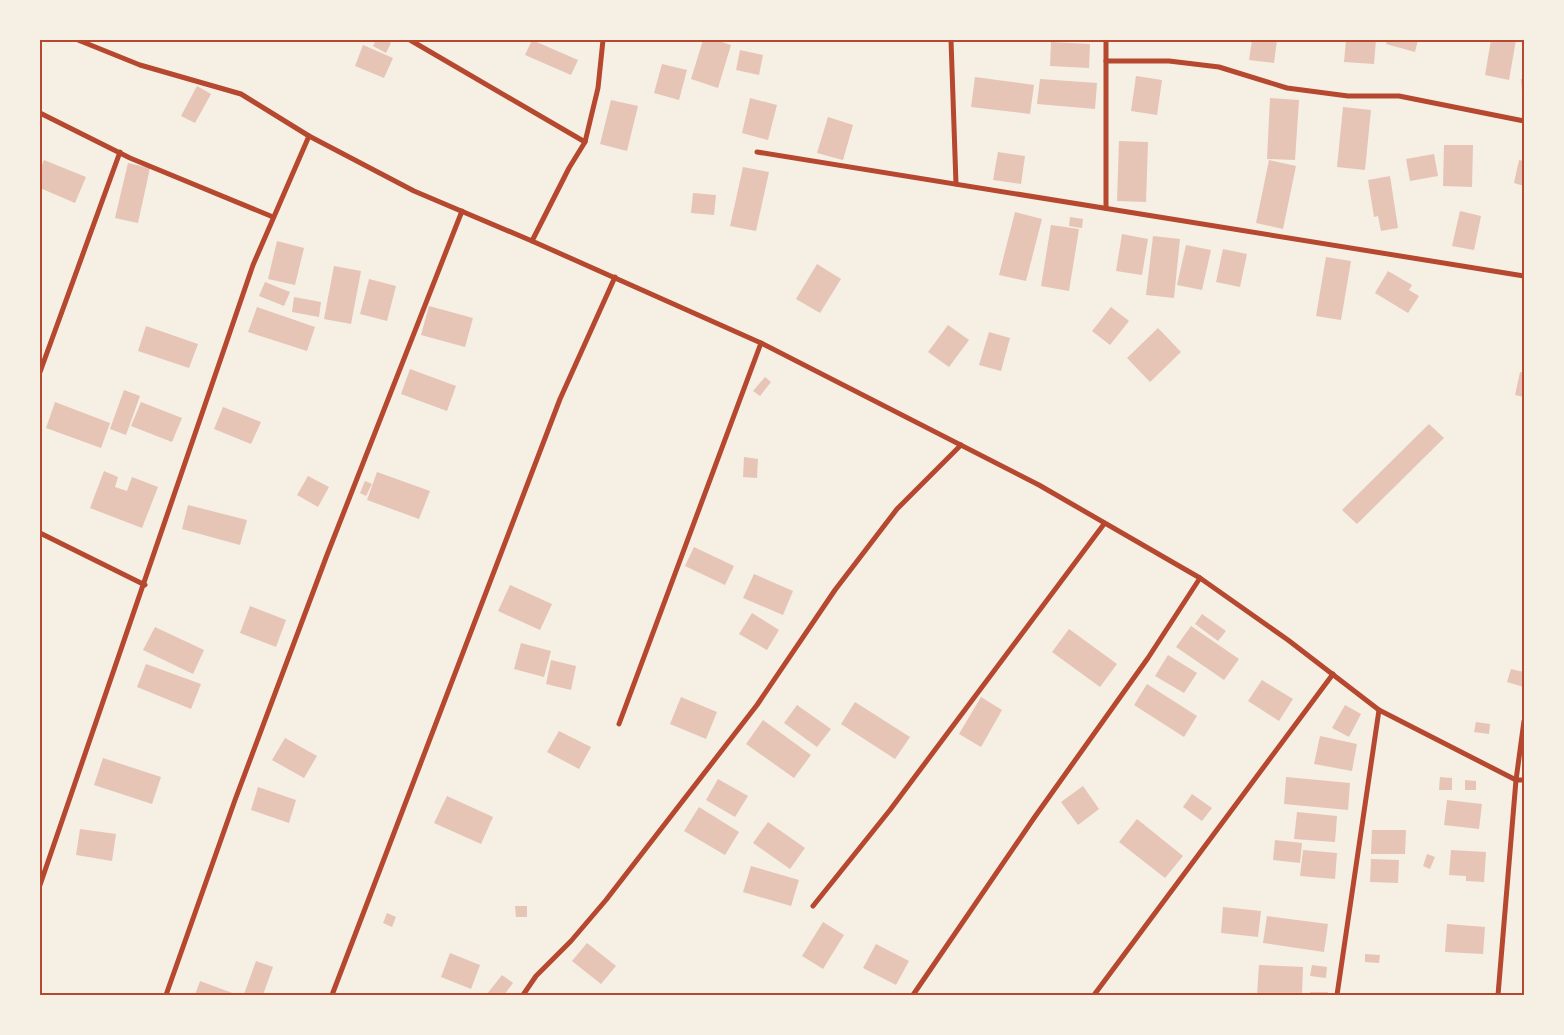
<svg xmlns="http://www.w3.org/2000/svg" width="1564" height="1035" font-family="'Roboto Condensed',sans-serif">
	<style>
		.building { fill: #e6c5b7 }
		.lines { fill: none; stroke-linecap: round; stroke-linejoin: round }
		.minor { stroke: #b5482f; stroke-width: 5 }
		.neatline { fill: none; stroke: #b5482f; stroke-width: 2 }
	</style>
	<rect width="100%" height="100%" fill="#f6efe4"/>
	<g class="building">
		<polygon points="376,40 386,40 391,43 386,53 373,46"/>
		<polygon points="532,40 578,60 571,75 525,55"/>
		<polygon points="703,40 716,40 731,45 718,88 691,79"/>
		<polygon points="1252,40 1277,40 1274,63 1249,60"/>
		<polygon points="1346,40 1376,40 1374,64 1344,62"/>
		<polygon points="1387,40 1418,40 1415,52 1386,44"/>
		<polygon points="1491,40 1516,40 1509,80 1485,75"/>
		<polygon points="1051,42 1090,44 1089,68 1050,66"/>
		<polygon points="363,45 393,58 384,78 355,66"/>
		<polygon points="740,50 763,55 759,75 736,70"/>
		<polygon points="662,64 687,70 679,100 654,93"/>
		<polygon points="1136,76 1162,80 1157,115 1131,111"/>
		<polygon points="975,77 1034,85 1030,114 971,107"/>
		<polygon points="1524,78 1524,103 1523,103 1521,79"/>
		<polygon points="1040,79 1097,83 1095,109 1037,104"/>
		<polygon points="197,86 211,94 195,123 181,116"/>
		<polygon points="750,98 777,105 768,140 742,133"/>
		<polygon points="1270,98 1299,100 1295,160 1267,159"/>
		<polygon points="611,100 638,106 627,151 600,144"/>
		<polygon points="1343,107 1371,110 1365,170 1337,167"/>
		<polygon points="828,117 853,125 843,160 817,153"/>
		<polygon points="1119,141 1148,142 1146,202 1117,201"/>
		<polygon points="1444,145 1473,145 1472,187 1443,186"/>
		<polygon points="998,152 1025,156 1021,184 993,180"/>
		<polygon points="1434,154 1438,176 1410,181 1406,159"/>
		<polygon points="44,160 86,177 75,203 40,188 40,170"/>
		<polygon points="1269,160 1296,166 1283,229 1256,223"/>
		<polygon points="1519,160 1524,161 1524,186 1514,183"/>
		<polygon points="128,163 150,168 138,223 115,218"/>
		<polygon points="743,167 769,172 756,231 730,226"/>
		<polygon points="1390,176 1398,228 1381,231 1378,216 1374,217 1368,180"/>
		<polygon points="693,193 716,195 714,215 691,213"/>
		<polygon points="1460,211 1481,216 1474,250 1452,246"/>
		<polygon points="1015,212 1042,219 1026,281 999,275"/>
		<polygon points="1070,217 1083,219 1082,228 1069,226"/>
		<polygon points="1051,225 1079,229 1069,291 1041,286"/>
		<polygon points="1122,234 1148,239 1142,275 1116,271"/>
		<polygon points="1153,236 1180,239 1174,298 1146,295"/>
		<polygon points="277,241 304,248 295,285 268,279"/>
		<polygon points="1186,245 1211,250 1202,290 1177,285"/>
		<polygon points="1223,249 1247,254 1240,287 1216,282"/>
		<polygon points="1326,257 1351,261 1341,320 1316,316"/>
		<polygon points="817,264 841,279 820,313 796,299"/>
		<polygon points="334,266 361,271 351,324 324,319"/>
		<polygon points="1388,271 1412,285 1409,290 1419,296 1408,313 1375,293"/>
		<polygon points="369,279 396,286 387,321 360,314"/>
		<polygon points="265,282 290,292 284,306 259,296"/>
		<polygon points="294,297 321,302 319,317 292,312"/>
		<polygon points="429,306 473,318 465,347 421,335"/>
		<polygon points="257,307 315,327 307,351 248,332"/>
		<polygon points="1111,307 1129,321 1110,345 1092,331"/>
		<polygon points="948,325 969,340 949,367 928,352"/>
		<polygon points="146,326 198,344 189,368 138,351"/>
		<polygon points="1158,328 1181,352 1150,382 1127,358"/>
		<polygon points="989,332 1010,338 1001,371 979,365"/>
		<polygon points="410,369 456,386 447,411 401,394"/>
		<polygon points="1520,372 1524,373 1524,397 1515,395"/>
		<polygon points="765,377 771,382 760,396 753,391"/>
		<polygon points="124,390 140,396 126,435 110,429"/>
		<polygon points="55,402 110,423 101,448 46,428"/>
		<polygon points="141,402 182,418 172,442 131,426"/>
		<polygon points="223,407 261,422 251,444 214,429"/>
		<polygon points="1429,424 1444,438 1357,524 1342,510"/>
		<polygon points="744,457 758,459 757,478 743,477"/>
		<polygon points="104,471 118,477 115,487 127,491 132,477 158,487 142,528 90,508"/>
		<polygon points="377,472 430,491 419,519 367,500"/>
		<polygon points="308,476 329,487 318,507 297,495"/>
		<polygon points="365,481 372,484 366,496 360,493"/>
		<polygon points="188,505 247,520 240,545 182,529"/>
		<polygon points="694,547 734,566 725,585 685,566"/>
		<polygon points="754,574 793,591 783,615 743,598"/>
		<polygon points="510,585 552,604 540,630 498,611"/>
		<polygon points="250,606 286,620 276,647 240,633"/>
		<polygon points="752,613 779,630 767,650 739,634"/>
		<polygon points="1202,614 1226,631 1218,641 1195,624"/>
		<polygon points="1191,626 1239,659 1224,680 1176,647"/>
		<polygon points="155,627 204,650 193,674 143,650"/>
		<polygon points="1069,629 1117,664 1100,687 1052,652"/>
		<polygon points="521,643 551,651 544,677 514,669"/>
		<polygon points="1168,655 1197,673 1184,693 1155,676"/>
		<polygon points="551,660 576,666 571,690 546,684"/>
		<polygon points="146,664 201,684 191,709 137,687"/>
		<polygon points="1511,669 1524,672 1524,687 1507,682"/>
		<polygon points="1262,680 1293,699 1279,721 1248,701"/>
		<polygon points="1147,684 1197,716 1184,737 1134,705"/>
		<polygon points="681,697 717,712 706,739 670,724"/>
		<polygon points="981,697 1002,710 981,747 959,734"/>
		<polygon points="855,702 910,737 895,759 841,724"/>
		<polygon points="797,705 831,729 817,747 784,723"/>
		<polygon points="1345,705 1361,714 1349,737 1332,728"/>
		<polygon points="763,720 811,755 794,778 746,744"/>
		<polygon points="1476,722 1490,724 1489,734 1474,732"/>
		<polygon points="559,731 591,747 579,769 547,752"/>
		<polygon points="1320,736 1357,744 1352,771 1314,764"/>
		<polygon points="285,738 317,756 304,778 272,760"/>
		<polygon points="103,758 161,777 152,804 94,785"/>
		<polygon points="1286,777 1350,783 1348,810 1284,804"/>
		<polygon points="1440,777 1452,778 1452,790 1439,790"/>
		<polygon points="718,779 748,796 735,817 706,800"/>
		<polygon points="1465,780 1476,781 1476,790 1465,790"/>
		<polygon points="1083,786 1099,809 1078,825 1061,802"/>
		<polygon points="258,787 296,800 289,823 251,810"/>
		<polygon points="1192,794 1212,808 1202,821 1183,807"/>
		<polygon points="447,796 493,817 481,844 434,823"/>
		<polygon points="1447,800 1482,804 1479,829 1444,825"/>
		<polygon points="699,807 739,832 725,855 684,831"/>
		<polygon points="1297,812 1337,816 1335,842 1294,839"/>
		<polygon points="1137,819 1183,856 1165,878 1119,842"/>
		<polygon points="768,822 805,848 790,869 753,843"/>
		<polygon points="80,829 116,834 112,861 76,855"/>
		<polygon points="1372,830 1406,830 1405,854 1371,854"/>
		<polygon points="1275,840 1302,843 1300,863 1273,860"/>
		<polygon points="1303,850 1337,853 1335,879 1300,876"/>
		<polygon points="1451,850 1486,852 1484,882 1466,881 1466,876 1449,875"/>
		<polygon points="1427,854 1435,857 1430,869 1423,866"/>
		<polygon points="1371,859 1399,860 1398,883 1370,882"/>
		<polygon points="751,866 799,880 791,906 743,892"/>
		<polygon points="515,906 527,906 527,917 516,917"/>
		<polygon points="1223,907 1261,911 1258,937 1221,933"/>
		<polygon points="387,913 396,917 392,927 383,923"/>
		<polygon points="1267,916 1328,924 1324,952 1263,943"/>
		<polygon points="823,922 844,935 823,969 802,956"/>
		<polygon points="1447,924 1485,927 1483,954 1445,952"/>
		<polygon points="587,943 616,966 601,984 572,961"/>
		<polygon points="876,944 909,961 896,985 863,968"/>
		<polygon points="450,953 480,965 471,989 441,977"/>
		<polygon points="1365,954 1380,955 1379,963 1365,962"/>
		<polygon points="256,961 273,967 263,995 247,995 244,994"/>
		<polygon points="1259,965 1303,967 1302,995 1257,995"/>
		<polygon points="1312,965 1327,967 1326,978 1310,976"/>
		<polygon points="502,975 513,983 504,995 489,995 487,994"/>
		<polygon points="200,981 238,995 195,995"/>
		<rect x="1310" y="992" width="18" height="3"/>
	</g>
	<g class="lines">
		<g class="minor">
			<polyline points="78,40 140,65 241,94 309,136"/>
			<polyline points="410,40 585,142 569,168 532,241 761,343 1039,485 1200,578 1288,640 1379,710 1516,780 1524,780"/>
			<polyline points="951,40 956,184"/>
			<polyline points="1106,40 1106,208"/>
			<polyline points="1106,61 1169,61 1219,67 1287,88 1348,96 1399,96 1524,121"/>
			<polyline points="40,113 130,158 273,217"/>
			<polyline points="585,142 598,88 603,40"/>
			<polyline points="757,152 1524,276"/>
			<polyline points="40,372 120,152"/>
			<polyline points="40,533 145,585"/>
			<polyline points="619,724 761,343"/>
			<polyline points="40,885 253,265 309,136 414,191 532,241"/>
			<polyline points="813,906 890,810 1104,524"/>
			<polyline points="166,995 235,800 327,555 462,211"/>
			<polyline points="332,995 560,399 615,277"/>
			<polyline points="523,995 536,976 571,941 606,900 757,705 835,590 897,509 961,445"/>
			<polyline points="913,995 1034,818 1148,658 1200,578"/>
			<polyline points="1094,995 1333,674"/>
			<polyline points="1337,995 1379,710"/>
			<polyline points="1498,995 1516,780 1524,721"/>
		</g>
	</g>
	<rect width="1564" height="1035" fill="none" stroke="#f6efe4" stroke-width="82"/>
	<rect x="41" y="41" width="1482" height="953" class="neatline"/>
</svg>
